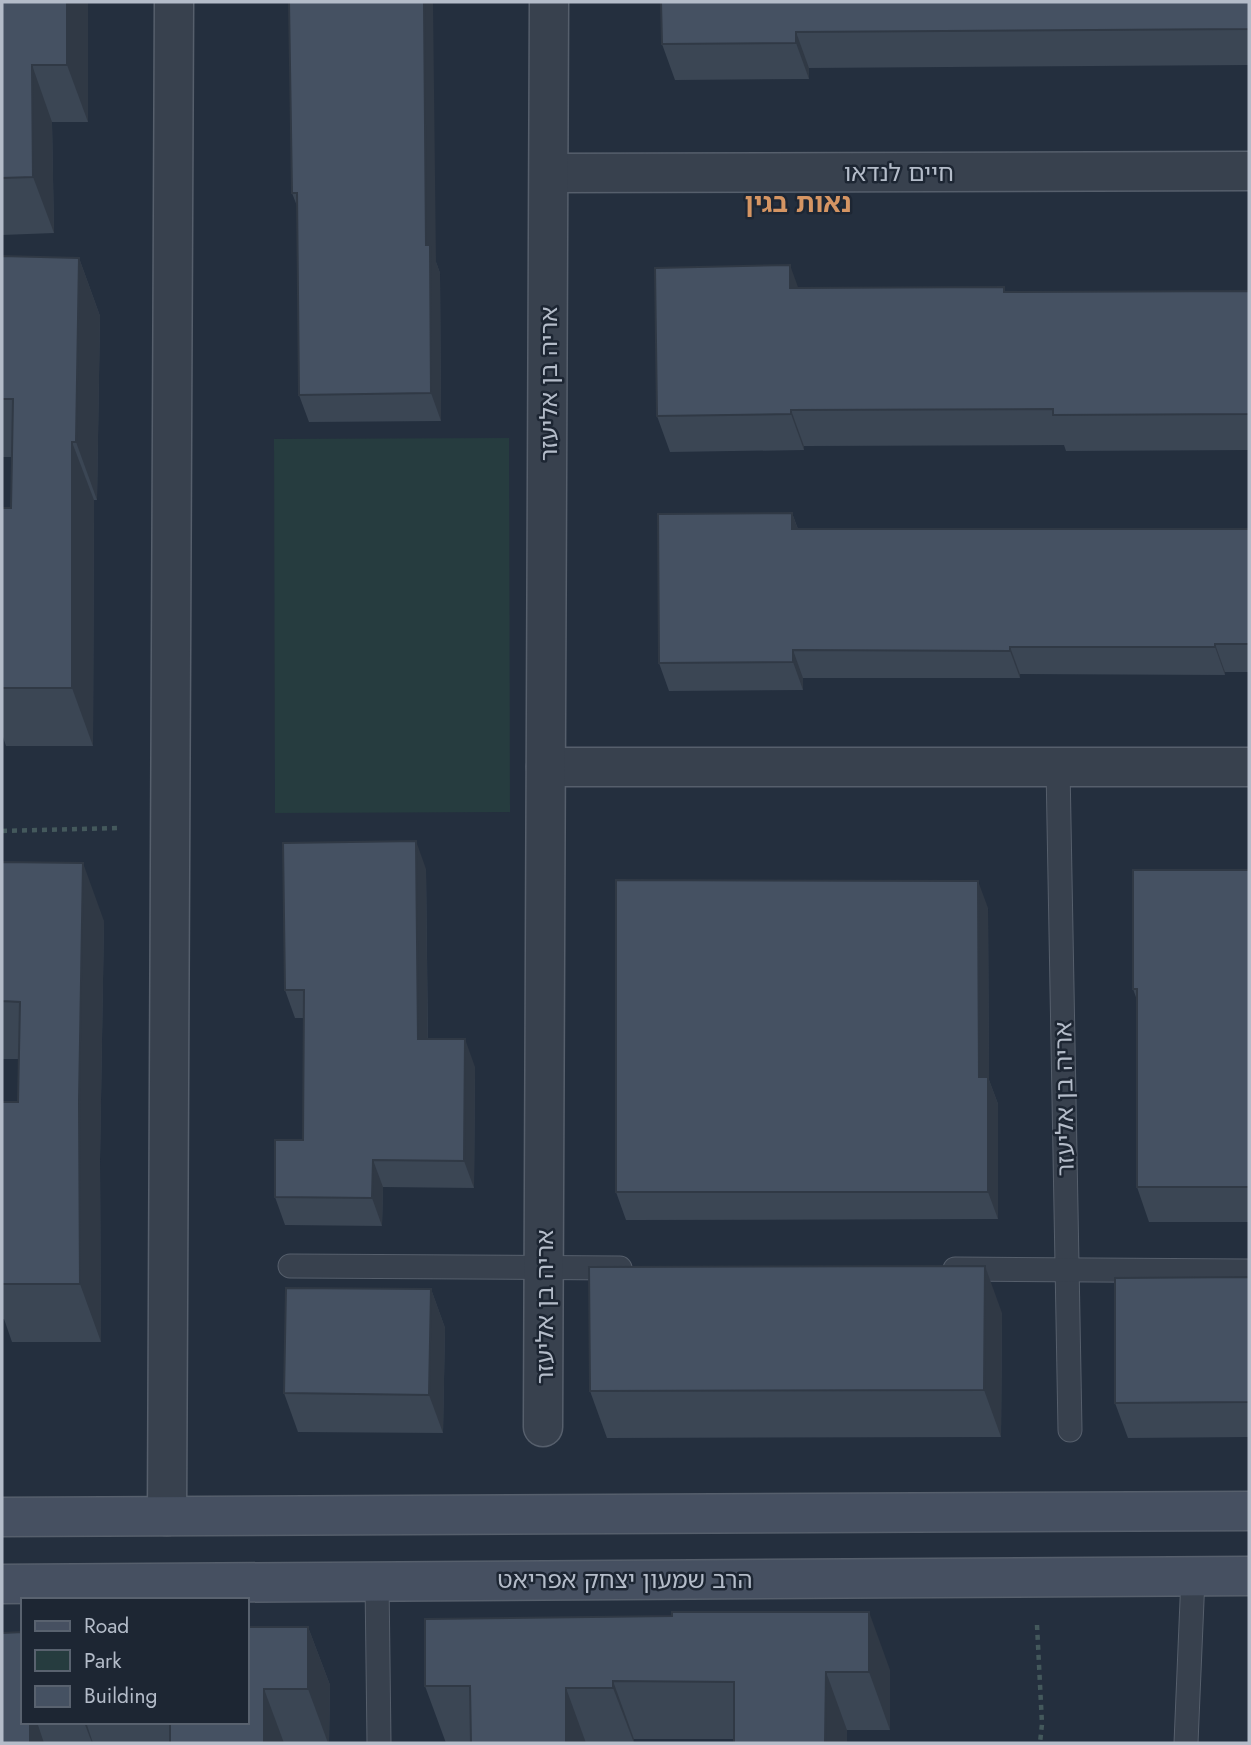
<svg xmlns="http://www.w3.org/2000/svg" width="1251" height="1745" font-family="Jost,'Noto Sans Hebrew',sans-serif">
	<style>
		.green { fill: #263c3f }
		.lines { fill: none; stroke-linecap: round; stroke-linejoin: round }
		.lane-casing { stroke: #565f6c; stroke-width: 25 }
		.street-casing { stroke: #565f6c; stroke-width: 41 }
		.secondary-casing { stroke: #565f6c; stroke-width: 41 }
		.path { stroke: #44595c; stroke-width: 4.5; stroke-dasharray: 5 5; stroke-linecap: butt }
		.lane { stroke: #38414e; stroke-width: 23 }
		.street { stroke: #38414e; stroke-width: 38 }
		.secondary { stroke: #465061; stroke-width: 38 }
		.wall { fill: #3b4654 }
		.shaded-wall { fill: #303945 }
		.building { fill: #455162; stroke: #303945; stroke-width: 2 }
		.labels { text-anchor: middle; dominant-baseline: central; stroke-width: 5; stroke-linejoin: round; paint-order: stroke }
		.street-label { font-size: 24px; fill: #b4bcc9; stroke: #1d2633 }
		.neighbourhood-label { font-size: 26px; font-weight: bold; fill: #d59563; stroke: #1d2633 }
	</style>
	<rect width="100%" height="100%" fill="#242f3e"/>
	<polygon class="green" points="509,438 510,812 275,813 274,439"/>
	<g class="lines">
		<g class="lane-casing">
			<g id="lane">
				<polyline points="1058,767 1070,1430"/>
				<polyline points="290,1266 620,1268"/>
				<polyline points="955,1269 1249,1271"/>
				<polyline points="377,1581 379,1743"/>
				<polyline points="1186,1743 1193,1577"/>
			</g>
		</g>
		<g class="street-casing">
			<g id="street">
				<polyline points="549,173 1249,171"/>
				<polyline points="546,767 1249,767"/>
				<polyline points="543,1427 549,2"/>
				<polyline points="167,1516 174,2"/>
			</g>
		</g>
		<g class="secondary-casing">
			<g id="secondary">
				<polyline points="2,1517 1249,1511"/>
				<polyline points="2,1584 1249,1576"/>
			</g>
		</g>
		<g class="path">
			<polyline points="2,831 120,828"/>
			<polyline points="1037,1625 1042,1724 1040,1743"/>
		</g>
		<use href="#lane" class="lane"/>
		<use href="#street" class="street"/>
		<use href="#secondary" class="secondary"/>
	</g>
	<g class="wall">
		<polygon points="2,2 88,2 88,122 52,122 54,233 2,235"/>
		<polygon points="289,2 436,262 440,273 441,421 309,422 299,395 297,206 292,193"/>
		<polygon points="661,2 1249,2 1249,65 809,68 809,79 675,80 662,44"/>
		<polygon points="2,256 79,258 100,316 97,500 94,500 93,746 6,746 2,734 2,508 11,508 12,457 2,457"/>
		<polygon points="1004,287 1005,292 1249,291 1249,450 1066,451 1064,445 804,446 804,450 670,452 657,416 798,288"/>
		<polygon points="792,513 798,529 1249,529 1249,672 1225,672 1225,675 1020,674 1020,678 803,678 803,690 669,691 659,663"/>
		<polygon points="2,862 104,921 100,1160 101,1342 12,1342 4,1319 2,1319 2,1102 18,1102 19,1059 2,1059"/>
		<polygon points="426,869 428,1039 475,1067 474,1188 383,1187 382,1226 285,1225 275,1197 303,1140 304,1018 295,1018 285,990"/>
		<polygon points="1249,870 1249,1222 1149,1222 1137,1187 1137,1000 1133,989"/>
		<polygon points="988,908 989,1080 998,1104 998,1219 626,1220 616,1192"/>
		<polygon points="1249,1277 1249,1437 1128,1438 1115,1403"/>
		<polygon points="431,1289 445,1328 443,1433 298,1432 284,1393"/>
		<polygon points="1002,1313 1001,1437 607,1438 590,1391"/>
		<polygon points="425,1619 890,1670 890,1730 847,1730 847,1743 734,1743 734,1739 634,1739 634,1743 446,1743 425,1686"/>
		<polygon points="247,1627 308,1627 330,1685 329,1743 2,1743 23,1722 247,1722"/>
	</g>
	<g class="shaded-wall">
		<polygon points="67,2 88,2 88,122 67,65"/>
		<polygon points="424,2 433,2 436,262 440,273 441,421 431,393 426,245"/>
		<polygon points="796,32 809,68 809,79 796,43"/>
		<polygon points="32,65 52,122 54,233 33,177"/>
		<polygon points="79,258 100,316 97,500 76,442"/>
		<polygon points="790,265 803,301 790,288"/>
		<polygon points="791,410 804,446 804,450 791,414"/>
		<polygon points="72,442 94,500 93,746 72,688"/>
		<polygon points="792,513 802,541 792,529"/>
		<polygon points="1215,644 1225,672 1225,675 1215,647"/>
		<polygon points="1010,647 1020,674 1020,678 1010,651"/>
		<polygon points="793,650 803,678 803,690 793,662"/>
		<polygon points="416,841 426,869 428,1066 418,1039"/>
		<polygon points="83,863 104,921 100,1160 101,1342 80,1284 79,1102"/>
		<polygon points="978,881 988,908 989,1080 998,1104 998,1219 988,1192 979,1077"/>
		<polygon points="465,1039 475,1067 474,1188 464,1161"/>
		<polygon points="373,1160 383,1187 382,1226 372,1198"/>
		<polygon points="985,1266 1002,1313 1001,1437 984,1390"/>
		<polygon points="431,1289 445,1328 443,1433 429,1395"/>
		<polygon points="869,1612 890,1670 890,1730 869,1672"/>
		<polygon points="308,1627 330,1685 329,1743 328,1743 308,1689"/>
		<polygon points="826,1672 847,1730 847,1743 825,1743"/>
		<polygon points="613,1681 634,1739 634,1743 613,1688"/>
		<polygon points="566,1688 586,1743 566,1743"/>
		<polygon points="264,1689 284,1743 264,1743"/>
		<polygon points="30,1722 37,1722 44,1743 30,1743"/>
		<polygon points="84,1722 86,1722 93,1743 92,1743"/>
	</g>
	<g class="building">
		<polygon points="2,2 67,2 67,65 32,65 33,177 2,178"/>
		<polygon points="289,2 424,2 426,245 430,245 431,393 299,395 297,193 292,193"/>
		<polygon points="661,2 1249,2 1249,29 796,32 796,43 662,44"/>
		<polygon points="2,256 79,258 76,442 72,442 72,688 2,688 2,508 11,508 13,399 2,399"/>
		<polygon points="790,265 790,288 1004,287 1004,292 1249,291 1249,414 1053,415 1053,409 791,410 791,414 657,416 655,268"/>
		<polygon points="792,513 792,529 1249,529 1249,644 1215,644 1215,647 1010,647 1010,651 793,650 793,662 659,663 658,514"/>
		<polygon points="416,841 418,1039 465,1039 464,1161 373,1160 372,1198 275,1197 275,1140 303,1140 304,990 285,990 283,843"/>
		<polygon points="2,862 83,863 79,1102 80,1284 2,1284 2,1102 18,1102 20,1002 2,1001"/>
		<polygon points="1133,870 1249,870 1249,1187 1137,1187 1137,989 1133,989"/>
		<polygon points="616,880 978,881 979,1077 988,1077 988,1192 616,1192"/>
		<polygon points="985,1266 984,1390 590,1391 589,1267"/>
		<polygon points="1249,1277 1249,1402 1115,1403 1115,1278"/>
		<polygon points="286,1288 431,1289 429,1395 284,1393"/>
		<polygon points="672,1612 869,1612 869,1672 826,1672 825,1743 734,1743 734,1682 613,1681 613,1688 566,1688 566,1743 471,1743 470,1686 425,1686 425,1619 672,1616"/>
		<polygon points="247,1627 308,1627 308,1689 264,1689 264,1743 170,1743 170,1722 247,1722"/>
		<polygon points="23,1632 23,1722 30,1722 30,1743 2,1743 2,1633"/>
	</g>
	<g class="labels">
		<g class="street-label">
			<text x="899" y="172">חיים לנדאו</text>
			<text transform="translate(548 384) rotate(-90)">אריה בן אליעזר</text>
			<text transform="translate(1064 1099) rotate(-91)">אריה בן אליעזר</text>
			<text transform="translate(544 1307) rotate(-90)">אריה בן אליעזר</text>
			<text x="625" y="1579">הרב שמעון יצחק אפריאט</text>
		</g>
		<g class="neighbourhood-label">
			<text x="798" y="203">נאות בגין</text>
		</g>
	</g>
	<rect width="1251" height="1745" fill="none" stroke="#b4bcc9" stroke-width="7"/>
	<rect x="21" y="1598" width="228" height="126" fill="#1d2633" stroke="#59626f" stroke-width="2"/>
	<rect x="35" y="1621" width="35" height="10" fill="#465061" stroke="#59626f" stroke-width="2"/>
	<text x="84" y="1633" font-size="21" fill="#b4bcc9">Road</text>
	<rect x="35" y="1650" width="35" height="21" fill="#263c3f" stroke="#59626f" stroke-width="2"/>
	<text x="84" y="1668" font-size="21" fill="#b4bcc9">Park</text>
	<rect x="35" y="1686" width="35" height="21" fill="#455162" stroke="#59626f" stroke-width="2"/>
	<text x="84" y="1703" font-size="21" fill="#b4bcc9">Building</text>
</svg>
